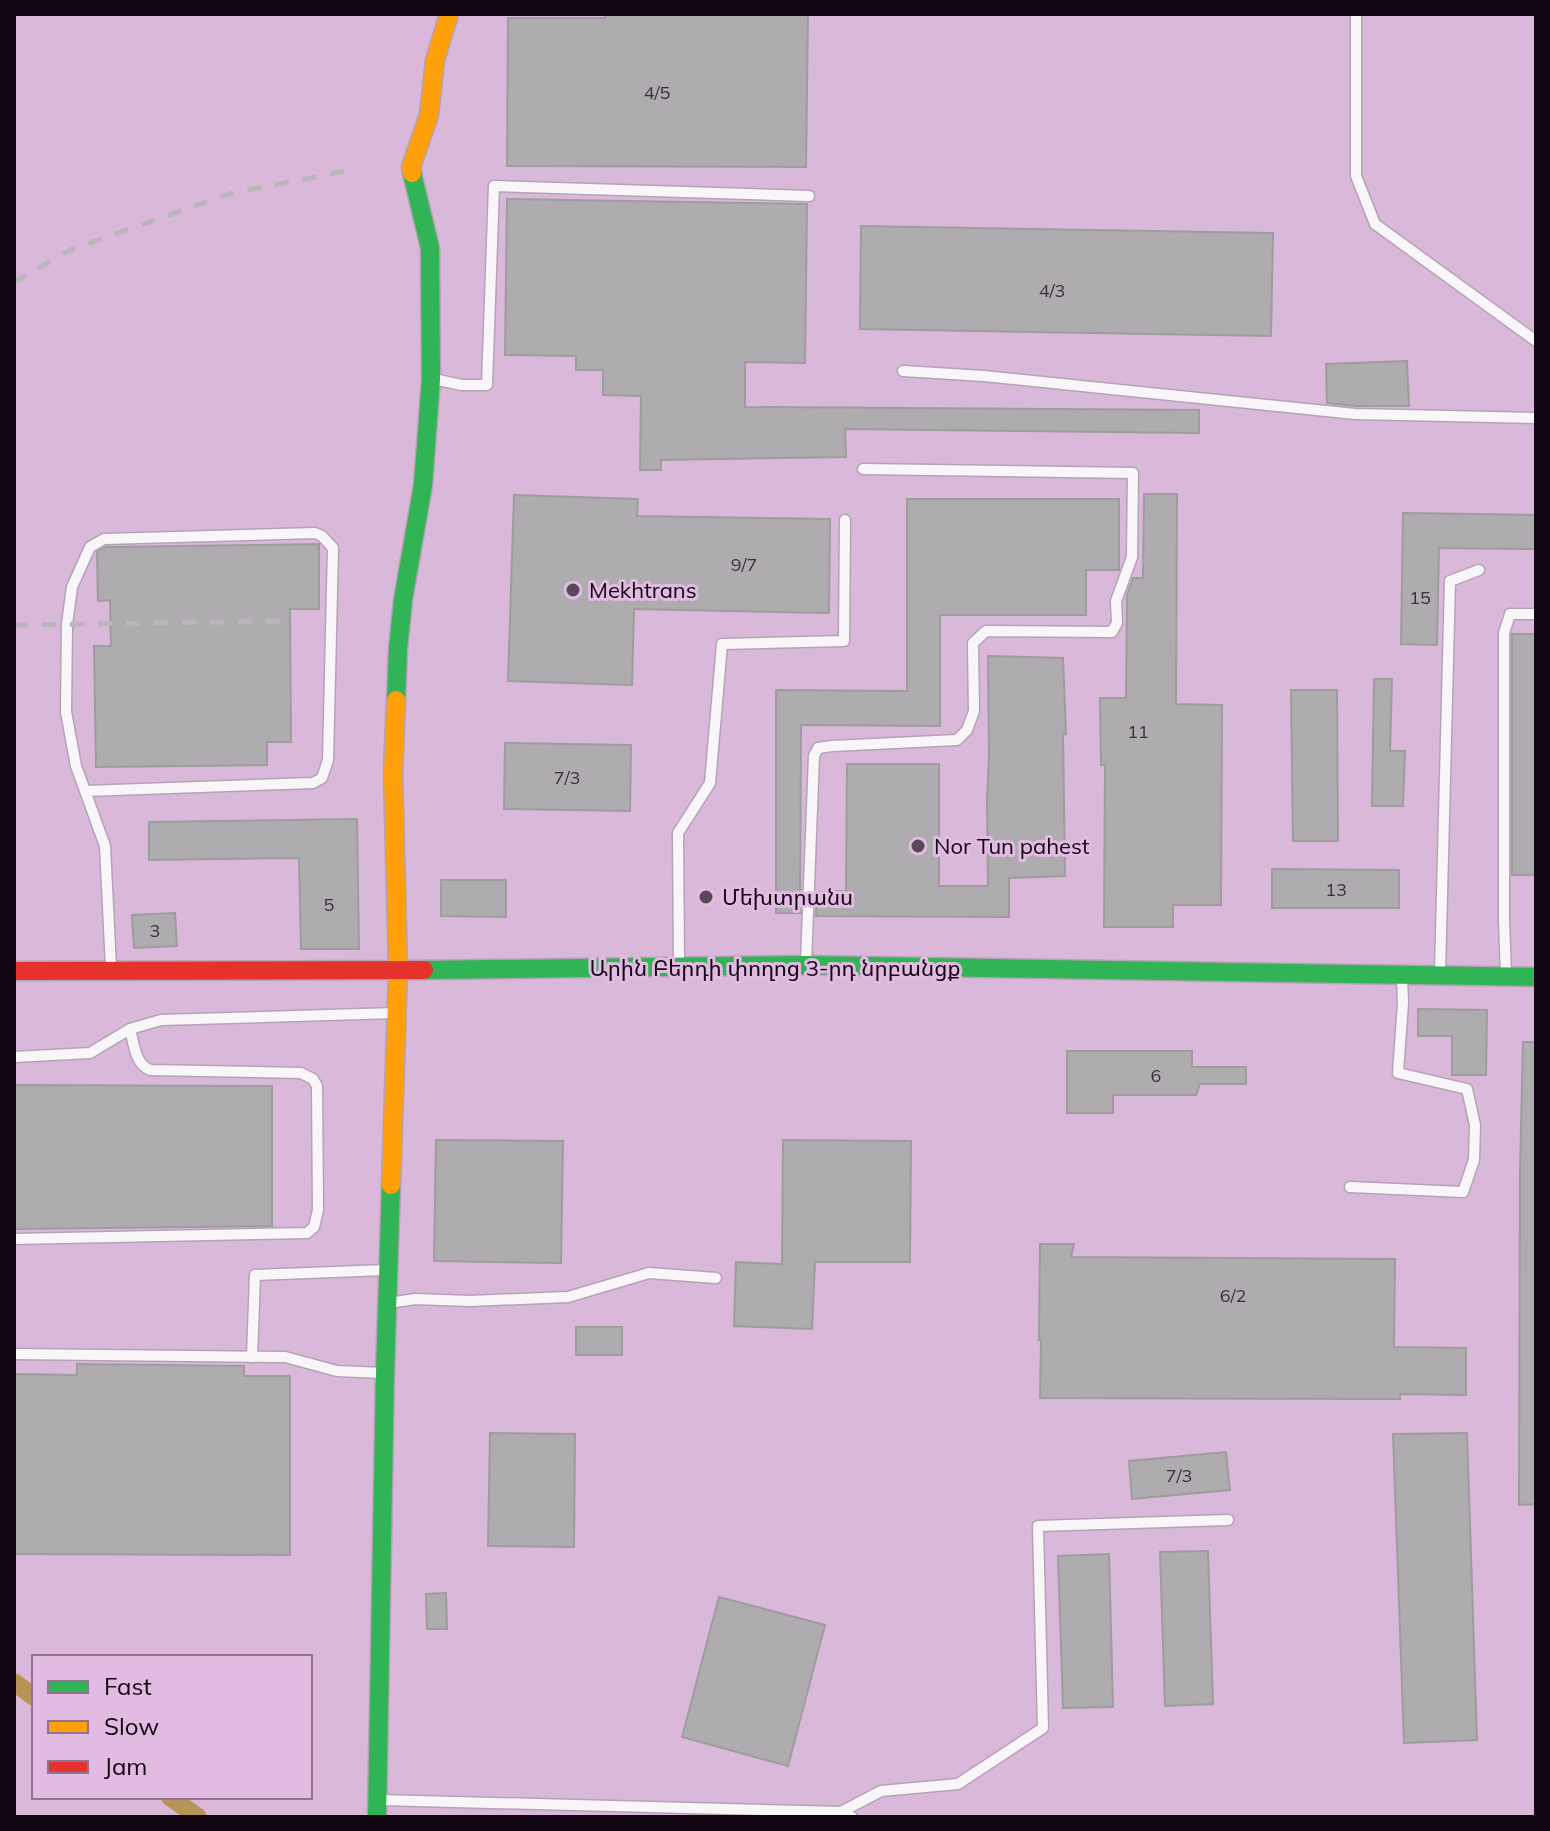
<svg xmlns="http://www.w3.org/2000/svg" width="1550" height="1831" font-family="Mulish,'Noto Sans Armenian',sans-serif">
	<style>
		.built { fill: #dab8da; fill-rule: evenodd }
		.lines { fill: none; stroke-linecap: round; stroke-linejoin: round }
		.canal { stroke: #b59456; stroke-width: 18 }
		.building { fill: #aeacaf; stroke: #9e9c9e; stroke-width: 2 }
		.lane-casing { stroke: #b4a3b4; stroke-width: 13 }
		.fast-casing { stroke: #b4a3b4; stroke-width: 21 }
		.slow-casing { stroke: #b4a3b4; stroke-width: 21 }
		.jam-casing { stroke: #b4a3b4; stroke-width: 21 }
		.lane { stroke: #f9f6f9; stroke-width: 10 }
		.fast { stroke: #30b455; stroke-width: 18 }
		.slow { stroke: #ff9f0a; stroke-width: 18 }
		.jam { stroke: #e5322d; stroke-width: 18 }
		.rail { stroke: #bbb6bb; stroke-width: 5; stroke-dasharray: 14 14; stroke-linecap: butt }
		.poi-dot { fill: #584858; stroke: #e2bbe2; stroke-width: 3 }
		.labels { text-anchor: middle; dominant-baseline: central; stroke-width: 6; stroke-linejoin: round; paint-order: stroke }
		.number-label { font-size: 18px; fill: #3a303a }
		.poi-label { font-size: 22px; fill: #130613; stroke: #e2bbe2; text-anchor: start }
		.street-label { font-size: 22px; fill: #130613; stroke: #e2bbe2 }
	</style>
	<rect width="100%" height="100%" fill="#d9c4d9"/>
	<path class="built" d="M14,14H1536V1817H14ZM34,1657H310V1797H34Z"/>
	<g class="lines">
		<g class="canal">
			<polyline points="14,1682 34,1697"/>
			<polyline points="170,1797 198,1817"/>
		</g>
	</g>
	<g class="building">
		<polygon points="605,14 808,14 806,167 507,166 508,18 605,18"/>
		<polygon points="507,199 807,204 805,363 745,362 745,407 1199,410 1199,433 845,429 846,457 661,460 661,470 640,470 641,396 603,395 603,370 576,370 576,356 505,355"/>
		<polygon points="861,226 1273,233 1271,336 860,329"/>
		<polygon points="1407,361 1409,406 1356,406 1327,403 1326,364"/>
		<polygon points="1144,494 1177,494 1176,704 1222,705 1221,905 1173,905 1173,927 1104,927 1105,765 1101,765 1100,698 1126,698 1127,595 1133,578 1143,578"/>
		<polygon points="514,495 638,499 637,516 830,519 829,613 634,609 632,685 508,681"/>
		<polygon points="907,499 1119,499 1119,570 1086,570 1086,615 940,615 940,726 801,725 800,913 776,913 776,690 907,691"/>
		<polygon points="1403,513 1536,515 1536,549 1439,548 1437,645 1401,644"/>
		<polygon points="319,544 319,609 290,609 291,742 267,742 267,765 96,767 94,646 111,646 110,600 98,601 97,552 106,547"/>
		<rect x="1512" y="634" width="24" height="241"/>
		<polygon points="988,656 1063,658 1066,734 1063,734 1065,876 1009,878 1009,917 816,916 817,892 846,891 847,764 939,764 939,886 988,886 987,801 989,755"/>
		<polygon points="1374,679 1392,679 1390,751 1405,751 1403,806 1372,806"/>
		<polygon points="1291,690 1337,690 1338,841 1293,841"/>
		<polygon points="505,743 631,745 630,811 504,809"/>
		<polygon points="357,819 359,949 301,949 299,858 149,860 149,822"/>
		<polygon points="1272,869 1399,870 1399,908 1272,908"/>
		<polygon points="441,880 506,880 506,917 441,916"/>
		<polygon points="175,913 177,946 134,948 132,915"/>
		<polygon points="1418,1009 1487,1010 1486,1075 1452,1075 1452,1036 1418,1036"/>
		<polygon points="1523,1042 1536,1042 1536,1504 1519,1505 1520,1171"/>
		<polygon points="1067,1051 1192,1051 1192,1067 1246,1067 1246,1084 1200,1084 1196,1095 1113,1095 1113,1113 1067,1113"/>
		<polygon points="14,1085 272,1086 272,1226 14,1229"/>
		<polygon points="436,1140 563,1141 561,1263 434,1261"/>
		<polygon points="783,1140 911,1141 910,1262 815,1262 812,1329 734,1326 736,1262 782,1264"/>
		<polygon points="1040,1244 1074,1244 1071,1257 1395,1259 1394,1347 1466,1348 1466,1395 1400,1394 1400,1399 1040,1398 1041,1340 1039,1340"/>
		<rect x="576" y="1327" width="46" height="28"/>
		<polygon points="77,1364 244,1366 244,1376 290,1376 290,1555 14,1554 14,1374 77,1375"/>
		<polygon points="490,1433 575,1434 574,1547 488,1546"/>
		<polygon points="1467,1433 1477,1740 1404,1743 1393,1434"/>
		<polygon points="1226,1452 1230,1490 1132,1499 1129,1461"/>
		<polygon points="1208,1551 1213,1704 1165,1706 1160,1552"/>
		<polygon points="1109,1554 1113,1707 1063,1708 1058,1556"/>
		<polygon points="446,1593 447,1629 427,1629 426,1594"/>
		<polygon points="719,1597 825,1625 788,1766 682,1737"/>
	</g>
	<g class="lines">
		<g class="lane-casing">
			<g id="lane">
				<polyline points="1356,14 1356,176 1375,224 1536,341"/>
				<polyline points="903,371 984,376 1355,414 1536,418"/>
				<polyline points="433,379 462,385 487,385 494,186 809,196"/>
				<polyline points="85,791 313,783 322,778 328,760 333,548 322,536 315,533 104,539 90,547 72,587 67,624 66,712 76,766 105,846 111,967"/>
				<polyline points="806,963 814,756 818,748 832,746 957,740 967,730 974,711 973,643 986,631 1112,632 1117,623 1116,601 1132,557 1133,473 863,469"/>
				<polyline points="679,965 678,833 710,783 722,644 844,641 845,520"/>
				<polyline points="1440,973 1450,581 1479,570"/>
				<polyline points="1506,975 1504,919 1504,633 1510,614 1536,614"/>
				<polyline points="14,1057 90,1053 130,1029 161,1020 395,1013"/>
				<polyline points="1350,1187 1463,1192 1474,1160 1475,1125 1467,1089 1398,1073 1403,1003 1402,977"/>
				<path d="M14,1239L307,1233L314,1227L318,1210L317,1086L313,1079L301,1073L150,1070C135,1064 134,1044 130,1029"/>
				<polyline points="389,1303 415,1299 470,1301 568,1297 649,1273 716,1278"/>
				<polyline points="14,1354 285,1357 337,1371 383,1373"/>
				<polyline points="252,1357 255,1275 386,1270"/>
				<polyline points="380,1800 841,1812 852,1817"/>
				<polyline points="841,1812 881,1791 958,1784 1043,1728 1038,1526 1228,1520"/>
			</g>
		</g>
		<g class="fast-casing">
			<g id="fast">
				<polyline points="396,700 398,649 403,600 423,485 431,379 430,248 412,173"/>
				<polyline points="424,970 806,965 1536,977"/>
				<polyline points="377,1817 385,1373 391,1185"/>
			</g>
		</g>
		<g class="slow-casing">
			<g id="slow">
				<polyline points="412,173 411,167 429,115 435,60 449,14"/>
				<polyline points="391,1185 398,970 393,774 396,700"/>
			</g>
		</g>
		<g class="jam-casing">
			<polyline id="jam" points="14,971 424,970"/>
		</g>
		<use href="#lane" class="lane"/>
		<use href="#fast" class="fast"/>
		<use href="#slow" class="slow"/>
		<use href="#jam" class="jam"/>
		<g class="rail">
			<polyline points="14,282 72,249 229,194 350,170"/>
			<polyline points="14,625 290,621"/>
		</g>
	</g>
	<g class="poi-dot">
		<circle cx="573" cy="590" r="8"/>
		<circle cx="918" cy="846" r="8"/>
		<circle cx="706" cy="897" r="8"/>
	</g>
	<g class="labels">
		<g class="number-label">
			<text x="657" y="92">4/5</text>
			<text x="1052" y="290">4/3</text>
			<text x="744" y="564">9/7</text>
			<text x="1420" y="597">15</text>
			<text x="1138" y="731">11</text>
			<text x="567" y="777">7/3</text>
			<text x="1336" y="889">13</text>
			<text x="329" y="904">5</text>
			<text x="155" y="930">3</text>
			<text x="1156" y="1075">6</text>
			<text x="1233" y="1295">6/2</text>
			<text x="1179" y="1475">7/3</text>
		</g>
		<g class="poi-label">
			<text x="589" y="590">Mekhtrans</text>
			<text x="934" y="846">Nor Tun pahest</text>
			<text x="722" y="897">Մեխտրանս</text>
		</g>
		<g class="street-label">
			<text x="775" y="968">Արին Բերդի փողոց 3-րդ նրբանցք</text>
		</g>
	</g>
	<rect width="1550" height="1831" fill="none" stroke="#130613" stroke-width="32"/>
	<rect x="32" y="1655" width="280" height="144" fill="#e2bbe2" stroke="#8f738f" stroke-width="2"/>
	<rect x="48" y="1681" width="40" height="12" fill="#30b455" stroke="#8f738f" stroke-width="2"/>
	<text x="104" y="1695" font-size="24" fill="#130613">Fast</text>
	<rect x="48" y="1721" width="40" height="12" fill="#ff9f0a" stroke="#8f738f" stroke-width="2"/>
	<text x="104" y="1735" font-size="24" fill="#130613">Slow</text>
	<rect x="48" y="1761" width="40" height="12" fill="#e5322d" stroke="#8f738f" stroke-width="2"/>
	<text x="104" y="1775" font-size="24" fill="#130613">Jam</text>
</svg>
